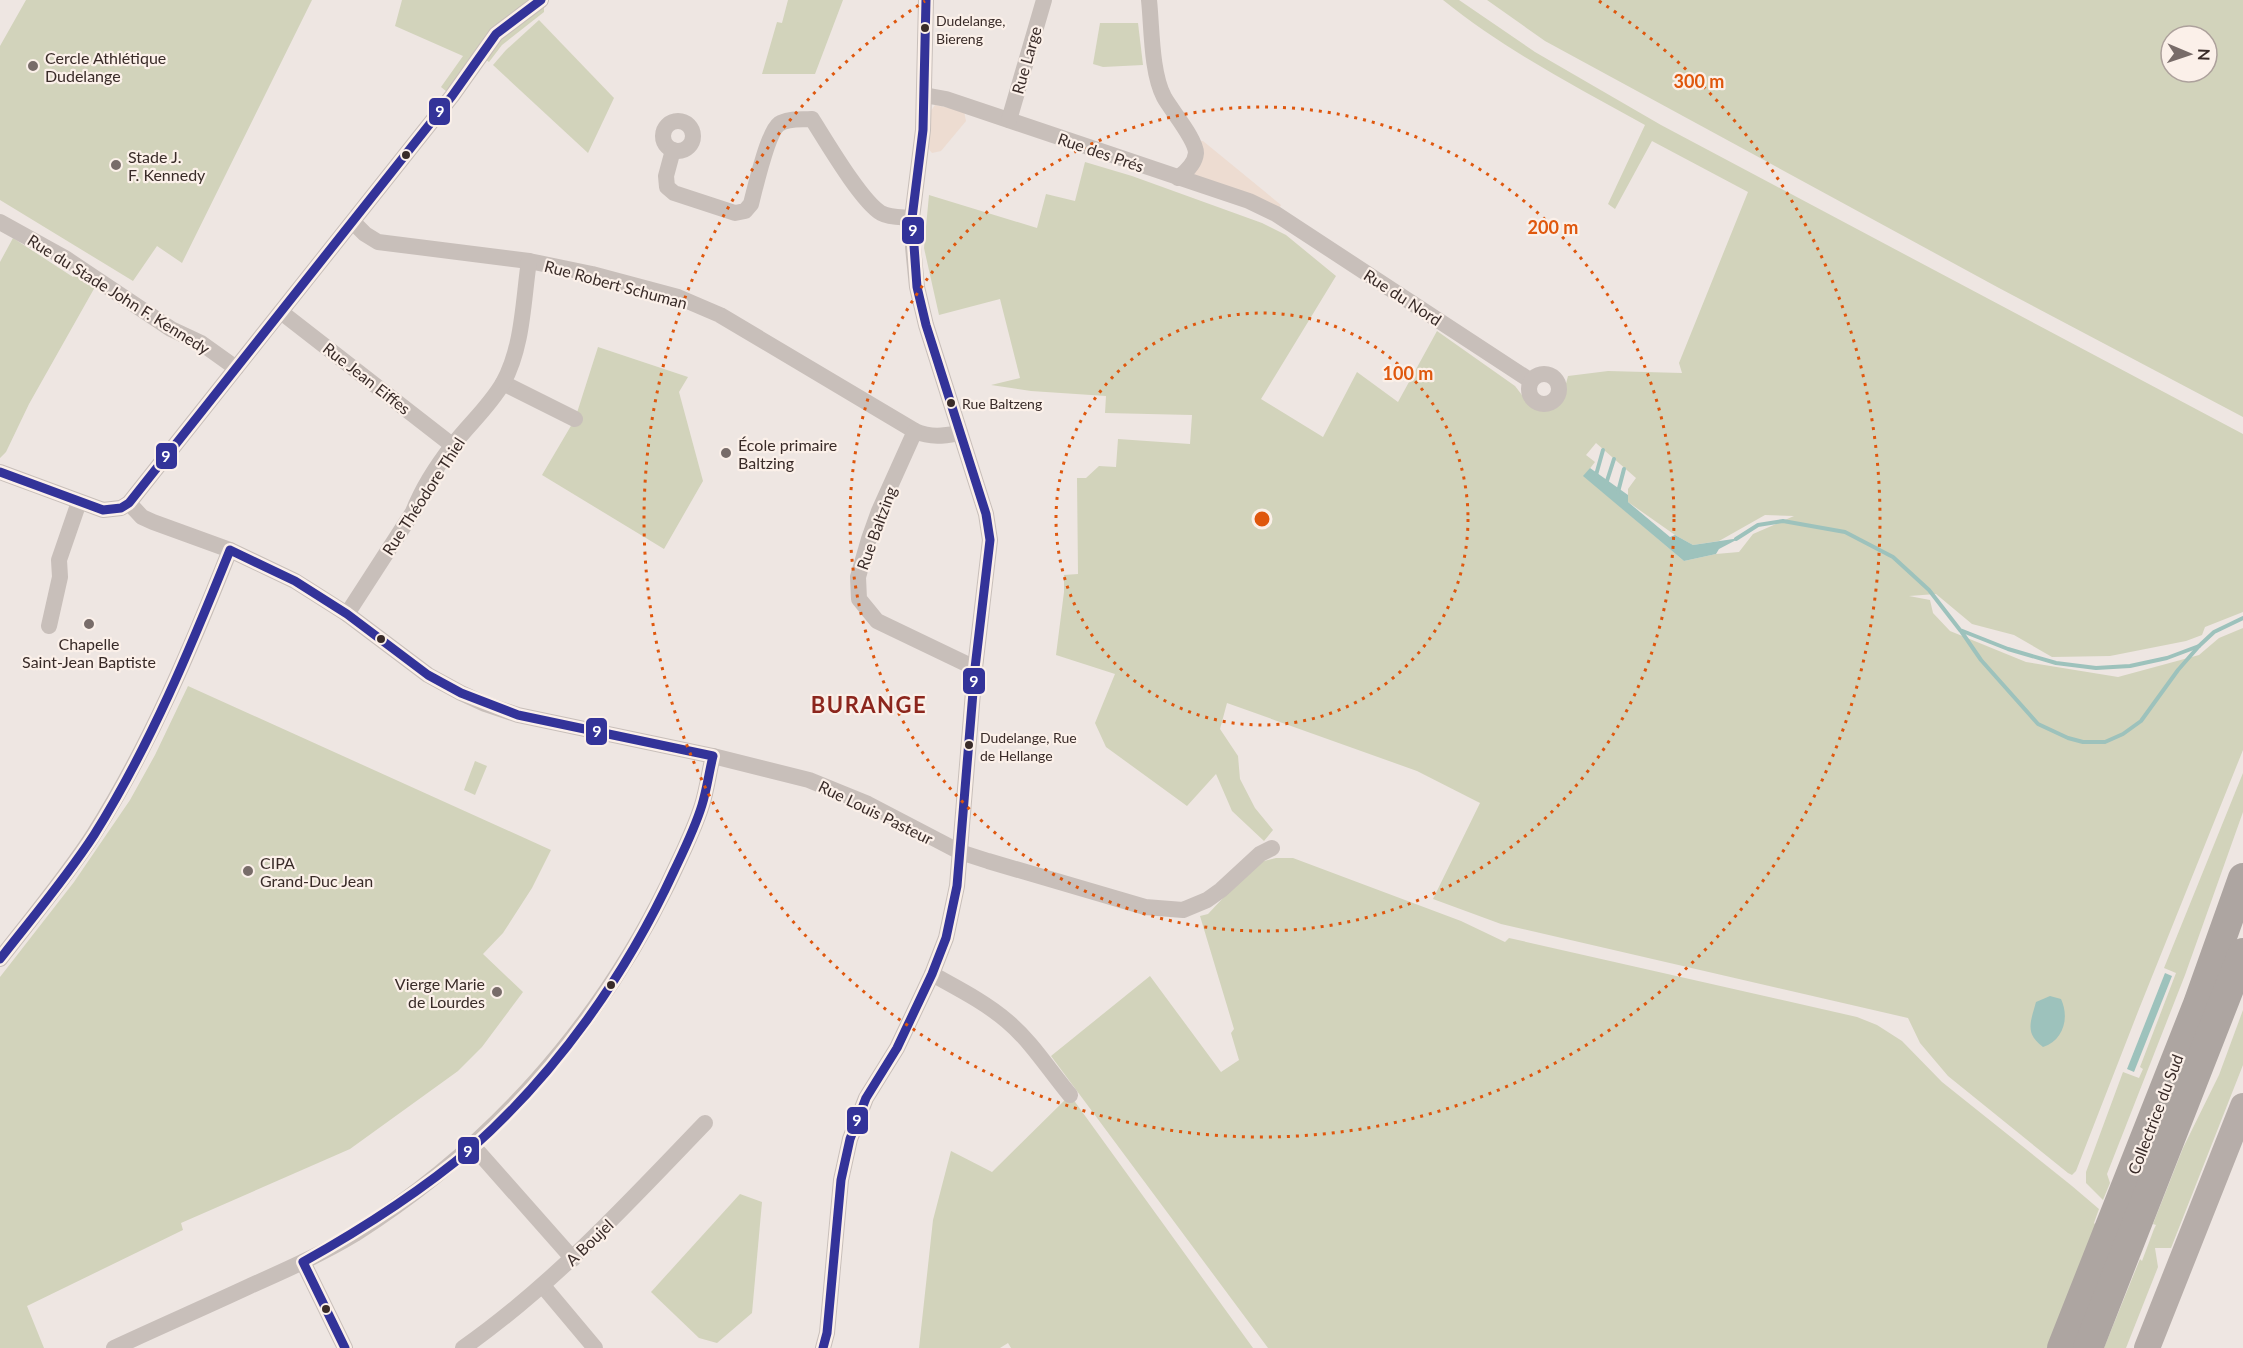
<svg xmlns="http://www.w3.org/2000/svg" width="2243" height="1348" font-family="Lato,sans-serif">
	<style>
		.green { fill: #d2d3bb; fill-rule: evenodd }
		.plaza { fill: #eddcd1 }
		.water { fill: #9dc2bc }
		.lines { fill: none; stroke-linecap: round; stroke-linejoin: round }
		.stream { stroke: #9dc2bc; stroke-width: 4 }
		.street { stroke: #c8bfba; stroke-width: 16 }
		.primary { stroke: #b6ada9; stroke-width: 26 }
		.highway { stroke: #ada5a1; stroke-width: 30 }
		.bus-1-casing { stroke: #fbf0e9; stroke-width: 14 }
		.bus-1 { stroke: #339; stroke-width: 9 }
		.ring { fill: none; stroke: #df570d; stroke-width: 3; stroke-dasharray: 3 6 }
		.bus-dot { fill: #392b28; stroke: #fbf0e9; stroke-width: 2 }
		.poi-dot { fill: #786c69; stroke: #fbf0e9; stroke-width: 2 }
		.labels { text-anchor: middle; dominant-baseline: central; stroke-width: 4.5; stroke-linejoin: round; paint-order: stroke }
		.bus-label { font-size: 14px; fill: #392b28; stroke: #fbf0e9; text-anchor: start }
		.poi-label { font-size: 16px; fill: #392b28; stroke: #fbf0e9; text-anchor: start }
		.street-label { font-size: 16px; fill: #392b28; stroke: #fbf0e9 }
		.district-label { font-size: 22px; font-weight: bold; letter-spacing: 1.5px; fill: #8c261d; stroke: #fbf0e9 }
		.centre { fill: #df570d; stroke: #fbf0e9; stroke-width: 3 }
		.ring-label { font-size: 18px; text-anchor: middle; font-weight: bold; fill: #df570d; stroke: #fbf0e9; stroke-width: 4.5; stroke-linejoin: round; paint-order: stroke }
		.line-badge { stroke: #fbf0e9; stroke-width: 2 }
		.badge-label { font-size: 16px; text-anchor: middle; font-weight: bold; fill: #fff }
	</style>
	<rect width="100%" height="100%" fill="#eee6e2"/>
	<g class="green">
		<polygon points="26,0 312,0 182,263 157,246 133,281 0,200 0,46"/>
		<polygon points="402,0 538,0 544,4 544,12 502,45 489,62 480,56 452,96 441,87 463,56 395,26"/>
		<polygon points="788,0 843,0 815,74 762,74 777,22 782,23"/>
		<path d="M1443,0H1459L1535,52L1661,125L2243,434V612L2205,627L2202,635L2186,641L2110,656L2052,657L2014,635L1972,624L1936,594L1909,596L1930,600L1933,613L1950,631L2026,662L2118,677L2199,655L2219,638L2243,628V750L2139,1009L2076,1171L2072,1175L2068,1173L1948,1076L1920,1043L1908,1018L1501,924L1433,899L1480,803L1417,771L1227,703L1220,729L1238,756L1240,779L1255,808L1273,830L1264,841L1232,811L1216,774L1187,806L1106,747L1095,723L1115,674L1056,655L1064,592V575L1078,574L1077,478H1086L1099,466L1116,467L1118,439L1190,444L1192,415L1105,413L1106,396L1031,391L991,385L1020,378L1000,299L939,315L924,248L929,195L1037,228L1046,194L1075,201L1085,162L1132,176L1262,223L1286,235L1336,276L1261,399L1323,437L1357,372L1398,402L1437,331L1515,386L1529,404L1535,408H1550L1562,399L1568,376L1608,371L1682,373L1679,363L1748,192L1652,141L1615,209L1608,204L1645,125C1576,87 1505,50 1443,0ZM1596,443L1636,478L1628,489V502L1675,535L1693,545L1719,541L1765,515L1794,516L1753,534L1739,552L1716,554L1684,561L1584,476L1595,462L1586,455Z"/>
		<path d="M1487,0H2243V417L1999,288L1545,41ZM2171,36H2207V72H2171Z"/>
		<polygon points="539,20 614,98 588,153 493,65 506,50"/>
		<polygon points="1100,23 1138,23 1143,65 1103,67 1093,64"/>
		<polygon points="13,238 73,277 75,275 95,287 29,404 6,452 0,458 0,262"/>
		<polygon points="598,347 688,377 679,392 703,481 664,549 542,475 575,419"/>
		<polygon points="188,686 551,850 532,888 503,933 483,954 523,992 482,1047 458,1071 350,1149 181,1223 183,1230 27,1306 44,1348 0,1348 0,977 74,882 130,800 155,755"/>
		<polygon points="475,761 487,766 475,795 464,790"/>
		<polygon points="2243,773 2243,812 2185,975 2107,1174 2110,1183 2103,1200 2086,1183 2086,1172 2123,1072 2139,1078 2143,1069 2140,1067 2176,973 2164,968"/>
		<polygon points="1276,858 1293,858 1461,921 1505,942 1509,938 1857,1017 1877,1025 1902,1041 1942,1082 2072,1186 2099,1209 2094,1223 2096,1225 2047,1348 1268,1348 1051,1056 1150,976 1221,1072 1239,1060 1231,1033 1234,1029 1200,916 1208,914 1256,863"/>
		<polygon points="2243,1010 2243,1065 2171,1248 2155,1248 2158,1267 2126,1348 2104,1348 2140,1259 2142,1261 2154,1229 2156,1225 2153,1224 2183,1148 2219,1075"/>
		<polygon points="1070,1095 1253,1348 1011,1348 1008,1343 1000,1348 919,1348 933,1220 951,1151 992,1172"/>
		<polygon points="740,1194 762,1202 752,1313 717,1343 699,1338 651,1292"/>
	</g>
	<g class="plaza">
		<polygon points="935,105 964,111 966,121 941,151 932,153 928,148 930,112"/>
		<polygon points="1193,140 1203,141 1281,205 1276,214 1178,178 1188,170"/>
	</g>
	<g class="water">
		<polygon points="1590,468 1628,495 1628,502 1670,537 1675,535 1693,545 1740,538 1719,549 1716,554 1684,561 1583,476"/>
		<polygon points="2165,973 2172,976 2134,1072 2127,1069"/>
		<path d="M2050,996L2061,999C2070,1018 2063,1041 2043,1047C2024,1033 2031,1021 2036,1002Z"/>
	</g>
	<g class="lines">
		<g class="stream">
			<polyline points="1596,475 1603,450"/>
			<polyline points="1606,484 1614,459"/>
			<polyline points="1618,492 1624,469"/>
			<polyline points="1736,539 1758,525 1783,521 1845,532 1893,557 1929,590 1960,630 2008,649 2056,663 2096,668 2130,666 2167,658 2199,646 2214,632 2243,618"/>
			<polyline points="1961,631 1981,660 2038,724 2068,738 2083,742 2105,742 2123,734 2141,721 2178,670 2199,646"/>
		</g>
		<g class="street">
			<path d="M1149,0C1152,28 1151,72 1164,97C1171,110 1196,139 1196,153C1195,164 1186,172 1178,178"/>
			<polyline points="924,95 946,99 1249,201 1276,214 1531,381"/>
			<polyline points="1009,120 1044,0"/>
			<circle cx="678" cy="136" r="15"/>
			<path d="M673,150L666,176L667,187L674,193L735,213L745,211L751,204C755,188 768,132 779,124C788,118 801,120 812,119C826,141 861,201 881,213C890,218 902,217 912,218"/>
			<polyline points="0,222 65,258 171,329 201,343 236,368"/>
			<path d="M353,222L365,234L378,242L529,261L592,274L678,297L720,315L915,431C931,438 943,436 960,433"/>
			<polyline points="281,312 452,445"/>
			<circle cx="1544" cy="389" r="15"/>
			<polyline points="503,383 575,419"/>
			<polyline points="915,431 879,511 869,539 858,577 859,599 877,621 975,668"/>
			<polyline points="0,472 103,510 121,508 129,503 452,96 496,34 541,0"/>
			<polyline points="129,503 142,517 153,522 230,550 295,581 347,614 428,675 461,693 485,704 518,715 713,756 809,780 868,804 960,852 988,861 1145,907 1183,910 1207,900 1221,890 1260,854 1272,848"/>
			<path d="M347,614L413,512C422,489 438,464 453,445C469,424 489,407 503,383C523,347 523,301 529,261"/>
			<polyline points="49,626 60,577 59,560 79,502"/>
			<path d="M0,959C31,919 67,876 94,834C150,745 191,648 230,550"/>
			<path d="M932,974C957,988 985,1002 1007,1021C1032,1042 1049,1070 1070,1095"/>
			<polyline points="473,1146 573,1259"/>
			<polyline points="303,1262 345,1348"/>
			<polyline points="543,1286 595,1348"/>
			<path d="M114,1348C159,1327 205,1307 250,1286C286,1270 322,1254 355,1234C490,1148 598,1028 668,884C680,858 694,831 702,805C707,789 709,772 713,756"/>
			<path d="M463,1348C554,1284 628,1203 705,1123"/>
			<polyline points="823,1348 827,1333 841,1180 850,1139 866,1098 897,1048 932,974 946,938 957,886 975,668 990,540 986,514 926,325 917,287 913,247 912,218 923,130 926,0"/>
		</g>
		<polyline class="primary" points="2147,1348 2243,1106"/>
		<g class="highway">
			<polyline points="2062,1348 2198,1004 2243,878"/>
			<polyline points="2088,1348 2243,953"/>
		</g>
		<g class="bus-1-casing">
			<g id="bus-1">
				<polyline points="0,472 103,510 121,508 129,503 452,96 496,34 541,0"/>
				<path d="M0,959C32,918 66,878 94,835C150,746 191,647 230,550L295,581L347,614L428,675L461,693L518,715L713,756C709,772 707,789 702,805C695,828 684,850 674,871C626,975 557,1072 472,1148C420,1192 362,1229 303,1262L345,1348"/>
				<polyline points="823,1348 827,1333 841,1180 850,1139 866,1098 897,1048 932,974 946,938 957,886 975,668 990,540 986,514 926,325 917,287 912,218 923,130 926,0"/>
			</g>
		</g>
		<use href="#bus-1" class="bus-1"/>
	</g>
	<g class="ring">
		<circle cx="1262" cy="519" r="206"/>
		<circle cx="1262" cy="519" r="412"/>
		<path d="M1599 1A618 618 0 1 1 925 1"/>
	</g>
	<g class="bus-dot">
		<circle cx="925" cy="28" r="5"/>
		<circle cx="406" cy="155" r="5"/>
		<circle cx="951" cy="403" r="5"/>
		<circle cx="381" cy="639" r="5"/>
		<circle cx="969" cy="745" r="5"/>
		<circle cx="611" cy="985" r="5"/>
		<circle cx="326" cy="1309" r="5"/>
	</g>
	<g class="poi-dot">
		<circle cx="33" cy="66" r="6"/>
		<circle cx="116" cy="165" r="6"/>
		<circle cx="726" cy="453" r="6"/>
		<circle cx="89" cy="624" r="6"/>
		<circle cx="248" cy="871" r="6"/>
		<circle cx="497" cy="992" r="6"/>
	</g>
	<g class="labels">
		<g class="bus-label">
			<text x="936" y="20">Dudelange,<tspan x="936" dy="18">Biereng</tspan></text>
			<text x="962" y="403">Rue Baltzeng</text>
			<text x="980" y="737">Dudelange, Rue<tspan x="980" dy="18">de Hellange</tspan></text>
		</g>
		<g class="poi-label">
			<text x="45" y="57">Cercle Athlétique<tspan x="45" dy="18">Dudelange</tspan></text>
			<text x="128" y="156">Stade J.<tspan x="128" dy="18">F. Kennedy</tspan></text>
			<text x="738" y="444">École primaire<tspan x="738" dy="18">Baltzing</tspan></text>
			<text x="89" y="643" text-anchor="middle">Chapelle<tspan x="89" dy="18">Saint-Jean Baptiste</tspan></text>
			<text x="260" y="862">CIPA<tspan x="260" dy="18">Grand-Duc Jean</tspan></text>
			<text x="485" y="983" text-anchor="end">Vierge Marie<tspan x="485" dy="18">de Lourdes</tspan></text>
		</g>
		<g class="street-label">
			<text transform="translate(1026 60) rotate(-74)">Rue Large</text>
			<text transform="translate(1101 152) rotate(19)">Rue des Prés</text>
			<text transform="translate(616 284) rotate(15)">Rue Robert Schuman</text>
			<text transform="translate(119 294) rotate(32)">Rue du Stade John F. Kennedy</text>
			<text transform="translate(1403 297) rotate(33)">Rue du Nord</text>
			<text transform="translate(367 378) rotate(38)">Rue Jean Eiffes</text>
			<text transform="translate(423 496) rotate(-57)">Rue Théodore Thiel</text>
			<text transform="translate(876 528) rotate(-70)">Rue Baltzing</text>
			<text transform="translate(876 812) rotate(26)">Rue Louis Pasteur</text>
			<text transform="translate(2155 1114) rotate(-69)">Collectrice du Sud</text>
			<text transform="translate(589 1242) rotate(-44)">A Boujel</text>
		</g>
		<g class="district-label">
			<text x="869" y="704">BURANGE</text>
		</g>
	</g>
	<circle cx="1262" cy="519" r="9" class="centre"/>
	<g class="ring-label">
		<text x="1699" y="88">300 m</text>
		<text x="1553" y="234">200 m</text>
		<text x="1408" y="380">100 m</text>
	</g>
	<g class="line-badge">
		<rect x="428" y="97" width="23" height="29" rx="6" fill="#339"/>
		<rect x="901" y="216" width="24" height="29" rx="6" fill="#339"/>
		<rect x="155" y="442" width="23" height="28" rx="6" fill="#339"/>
		<rect x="962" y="667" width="24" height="28" rx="6" fill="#339"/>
		<rect x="585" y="717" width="23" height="29" rx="6" fill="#339"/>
		<rect x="846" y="1106" width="23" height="29" rx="6" fill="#339"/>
		<rect x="457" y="1136" width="23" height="29" rx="6" fill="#339"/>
	</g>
	<g class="badge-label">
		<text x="440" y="117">9</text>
		<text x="913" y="236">9</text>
		<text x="166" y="462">9</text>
		<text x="974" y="687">9</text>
		<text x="597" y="737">9</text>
		<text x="857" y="1126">9</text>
		<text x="468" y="1157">9</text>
	</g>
	<g transform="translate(2189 54) rotate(92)"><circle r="28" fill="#fbf0e9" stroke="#ada19c" stroke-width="1.5"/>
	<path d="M0-4.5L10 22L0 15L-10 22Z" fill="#786c69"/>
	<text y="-9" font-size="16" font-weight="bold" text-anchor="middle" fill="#392b28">N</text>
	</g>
</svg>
